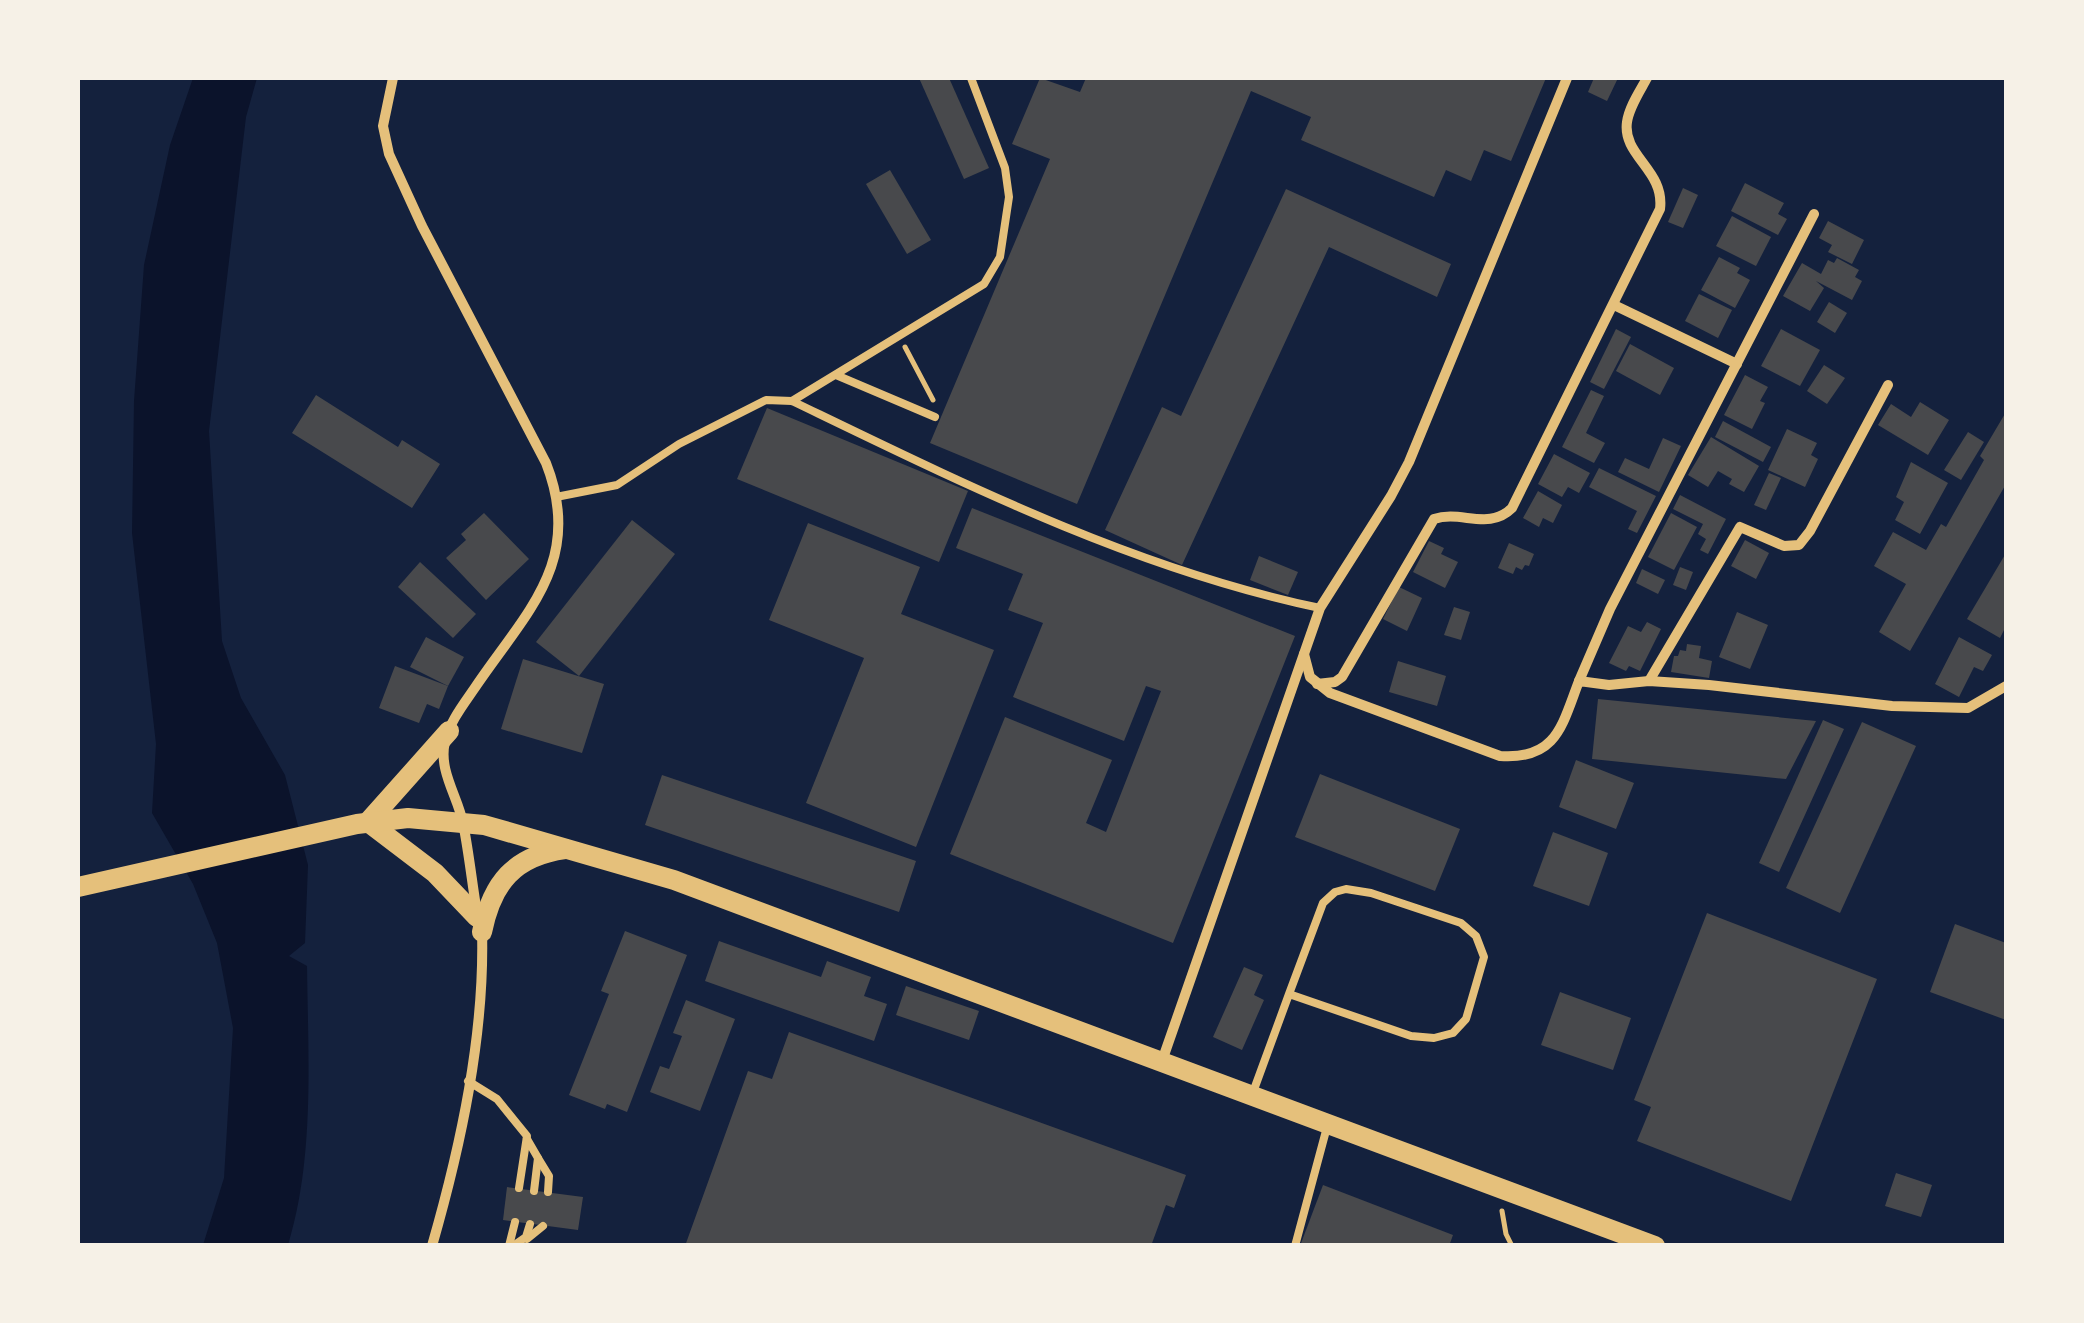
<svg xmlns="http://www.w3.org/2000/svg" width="2084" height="1323" font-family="Mulish,sans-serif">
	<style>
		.water { fill: #0b132b }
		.building { fill: #48494c }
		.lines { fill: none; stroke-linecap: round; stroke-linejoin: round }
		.path { stroke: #e5c07b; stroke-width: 5 }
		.service { stroke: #e5c07b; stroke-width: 8 }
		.minor { stroke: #e5c07b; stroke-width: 10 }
		.secondary { stroke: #e5c07b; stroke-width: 20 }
	</style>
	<rect width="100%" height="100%" fill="#14213d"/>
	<path class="water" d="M193,78H257L246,117L209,431L222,641L241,698L285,775L308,865L305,943L289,956L307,966C308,1057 315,1157 288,1245H203L224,1178L233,1028L217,943L193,884L152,813L156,744L132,533L134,401L144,265L170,145Z"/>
	<g class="building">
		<polygon points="919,78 949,78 989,168 964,179"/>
		<polygon points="1040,78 1080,92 1086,78 1546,78 1511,161 1484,150 1471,181 1446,170 1434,197 1301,140 1311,117 1251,91 1077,504 930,443 1050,159 1012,144"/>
		<polygon points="1594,78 1618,78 1607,101 1588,92"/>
		<polygon points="890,170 931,240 907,254 866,184"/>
		<polygon points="1745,183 1784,203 1778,214 1787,219 1778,235 1731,211"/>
		<polygon points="1683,188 1698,195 1683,228 1668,222"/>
		<polygon points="1286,189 1451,264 1437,297 1329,247 1182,565 1105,530 1162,407 1181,416"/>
		<polygon points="1732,216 1771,237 1756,266 1716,246"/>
		<polygon points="1828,221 1864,240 1852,264 1828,252 1832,245 1819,238"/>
		<polygon points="1719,257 1740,268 1737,273 1750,280 1735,308 1701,290"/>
		<polygon points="1837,258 1859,270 1855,277 1862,281 1852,300 1816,281 1824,288 1810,311 1783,296 1802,263 1821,274 1828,260 1834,263"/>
		<polygon points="1699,294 1732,310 1718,338 1685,321"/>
		<polygon points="1829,302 1847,313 1835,333 1817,322"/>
		<polygon points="1616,329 1631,337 1604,389 1590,382"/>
		<polygon points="1781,329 1820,350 1800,386 1761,366"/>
		<polygon points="1630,344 1674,368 1660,395 1616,371"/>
		<polygon points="1824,365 1845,378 1827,404 1807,391"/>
		<polygon points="1745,375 1768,387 1760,401 1765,403 1752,429 1724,415"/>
		<polygon points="1591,390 1604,396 1586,433 1605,443 1594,463 1562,447"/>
		<polygon points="316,395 398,447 402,440 440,464 412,508 292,433"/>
		<polygon points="1920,402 1949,420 1928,455 1878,425 1891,404 1911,417"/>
		<polygon points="767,408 968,491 939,562 737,479"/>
		<polygon points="2006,412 2006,484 1910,651 1879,632 1906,584 1874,566 1893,532 1926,550 1941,524 1946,527 1984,460 1980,456"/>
		<polygon points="1723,421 1771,447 1763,462 1715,437"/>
		<polygon points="1787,429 1817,443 1811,455 1818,459 1805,487 1768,470"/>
		<polygon points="1968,432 1984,442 1961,480 1944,470"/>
		<polygon points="1711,437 1759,466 1744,492 1729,484 1732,479 1718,471 1708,487 1688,475"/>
		<polygon points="1663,438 1681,446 1659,492 1618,472 1625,458 1649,469"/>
		<polygon points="1554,454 1590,473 1579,493 1568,487 1562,497 1538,484"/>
		<polygon points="1911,462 1948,483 1920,534 1895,520 1904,502 1896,497"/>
		<polygon points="1599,468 1656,496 1637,533 1628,529 1637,511 1589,487"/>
		<polygon points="1769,473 1781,478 1766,510 1754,505"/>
		<polygon points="1538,491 1562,505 1553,523 1543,518 1539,527 1523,518"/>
		<polygon points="1680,495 1726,519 1708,554 1700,550 1706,539 1698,534 1703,524 1673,509"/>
		<polygon points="972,508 1295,636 1173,943 950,854 1005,717 1112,760 1086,823 1106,832 1161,691 1146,686 1124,741 1013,697 1043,623 1008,610 1023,574 956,548"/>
		<polygon points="484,513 529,559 486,600 446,558 466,540 461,534"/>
		<polygon points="1671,513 1697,527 1674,570 1648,557"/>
		<polygon points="632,520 675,554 579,676 536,642"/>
		<polygon points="808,523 920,567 901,614 994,650 916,847 806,803 864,658 769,620"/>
		<polygon points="1745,540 1769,553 1756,579 1731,566"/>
		<polygon points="1429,541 1444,548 1441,554 1458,562 1445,588 1413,572"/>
		<polygon points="1509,543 1534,554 1529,566 1525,565 1522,570 1516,567 1513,574 1498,568"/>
		<polygon points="2006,553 2006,626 2000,638 1967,619"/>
		<polygon points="1259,556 1298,572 1288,595 1250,580"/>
		<polygon points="420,562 476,614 453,638 398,587"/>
		<polygon points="1680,567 1693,572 1686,590 1673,585"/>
		<polygon points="1642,569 1665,580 1658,594 1636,583"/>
		<polygon points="1399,587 1422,598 1407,631 1383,619"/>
		<polygon points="1454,607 1470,612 1461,640 1444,635"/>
		<polygon points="1737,612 1768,625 1750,669 1719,657"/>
		<polygon points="1647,622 1661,629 1640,671 1629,666 1626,671 1609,663 1628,626 1641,632"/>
		<polygon points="426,637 464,657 448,686 410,667"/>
		<polygon points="1959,637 1992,655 1983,671 1974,667 1959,697 1935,684"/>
		<polygon points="1687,644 1701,646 1699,658 1712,661 1709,678 1671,672 1674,656 1678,656 1680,650 1686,651"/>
		<polygon points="523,659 604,684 582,753 501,729"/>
		<polygon points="1398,661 1446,676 1437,706 1389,692"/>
		<polygon points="395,666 448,686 439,709 427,704 419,723 379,708"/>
		<polygon points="1598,699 1816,721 1786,779 1592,759"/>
		<polygon points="1823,720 1844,729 1779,872 1759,863"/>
		<polygon points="1862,722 1916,746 1840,913 1786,888"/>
		<polygon points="1576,760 1634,783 1616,829 1559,807"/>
		<polygon points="1320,774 1460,829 1435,891 1295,837"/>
		<polygon points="662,775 916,861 899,912 645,825"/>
		<polygon points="1553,832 1608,853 1589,906 1533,886"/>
		<polygon points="1707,913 1877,979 1791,1201 1637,1141 1651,1107 1634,1100"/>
		<polygon points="1955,924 2006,943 2006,1020 1930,992"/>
		<polygon points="625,931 687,955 627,1112 607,1104 605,1109 569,1095 609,994 601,991"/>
		<polygon points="719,941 821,977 827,961 871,977 864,996 887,1004 874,1041 705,981"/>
		<polygon points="1244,967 1263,975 1254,995 1264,1000 1242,1050 1213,1037"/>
		<polygon points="906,986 979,1011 969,1040 896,1015"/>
		<polygon points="1560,992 1631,1018 1613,1070 1541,1045"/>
		<polygon points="686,1000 735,1019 700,1111 650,1092 660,1066 669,1069 682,1036 673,1033"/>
		<polygon points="789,1032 1186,1175 1174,1208 1166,1205 1151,1246 685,1246 748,1071 772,1079"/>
		<polygon points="1896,1173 1932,1185 1921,1217 1885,1206"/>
		<polygon points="1323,1185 1453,1235 1449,1246 1300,1246"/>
		<polygon points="507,1187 583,1197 578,1230 503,1220"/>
	</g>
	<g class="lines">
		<g class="path">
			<polyline points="905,347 933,400"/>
			<polyline points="1502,1211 1506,1234 1512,1246"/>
		</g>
		<g class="service">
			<polyline points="836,375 935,417"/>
			<polyline points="792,401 984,284 1000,257 1009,197 1005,168 971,78"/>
			<path d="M556,497L617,485L679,444L766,400L792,401C962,483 1134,569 1320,608"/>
			<polyline points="468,1081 497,1099 527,1136 519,1188"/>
			<polyline points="1252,1095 1289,994 1323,903 1335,892 1346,889 1371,893 1461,923 1476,936 1484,957 1466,1019 1453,1033 1434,1038 1411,1036 1289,994"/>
			<polyline points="527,1139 538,1158 534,1191"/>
			<polyline points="538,1158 549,1176 548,1192"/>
			<polyline points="527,1239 543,1226"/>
			<polyline points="509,1246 515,1222"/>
			<polyline points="513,1246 526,1237 530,1224"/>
			<polyline points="1295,1246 1327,1127"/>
		</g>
		<g class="minor">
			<path d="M393,78L383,126L389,154L422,226L546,463C585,562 525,613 474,689C463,705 449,723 445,742C438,770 458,797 463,823C469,853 472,883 477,913"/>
			<polyline points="1614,305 1737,364"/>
			<path d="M1304,654L1310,677L1330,693L1500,756C1557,760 1562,725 1579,681L1609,685L1649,681L1709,685L1892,706L1968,708L2006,686"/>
			<polyline points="1579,681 1610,609 1814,214"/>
			<polyline points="1649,681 1740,527 1784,546 1799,545 1810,531 1888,385"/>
			<path d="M1317,684L1335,682L1342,677L1434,519C1461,510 1489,531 1512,508L1660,209C1665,170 1622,156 1627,122C1629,107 1640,91 1647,78"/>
			<polyline points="1162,1061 1320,608 1391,496 1409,462 1567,78"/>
			<path d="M432,1246C461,1145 485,1034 482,930"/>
		</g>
		<g class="secondary">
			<polyline points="449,731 368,822 435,873 477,917"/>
			<polyline points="78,887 357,824 408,818 484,825 674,880 1655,1246"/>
			<path d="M482,932C492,883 514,856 565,849"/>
		</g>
	</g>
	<rect width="2084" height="1323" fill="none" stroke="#f6f1e7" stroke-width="160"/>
</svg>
